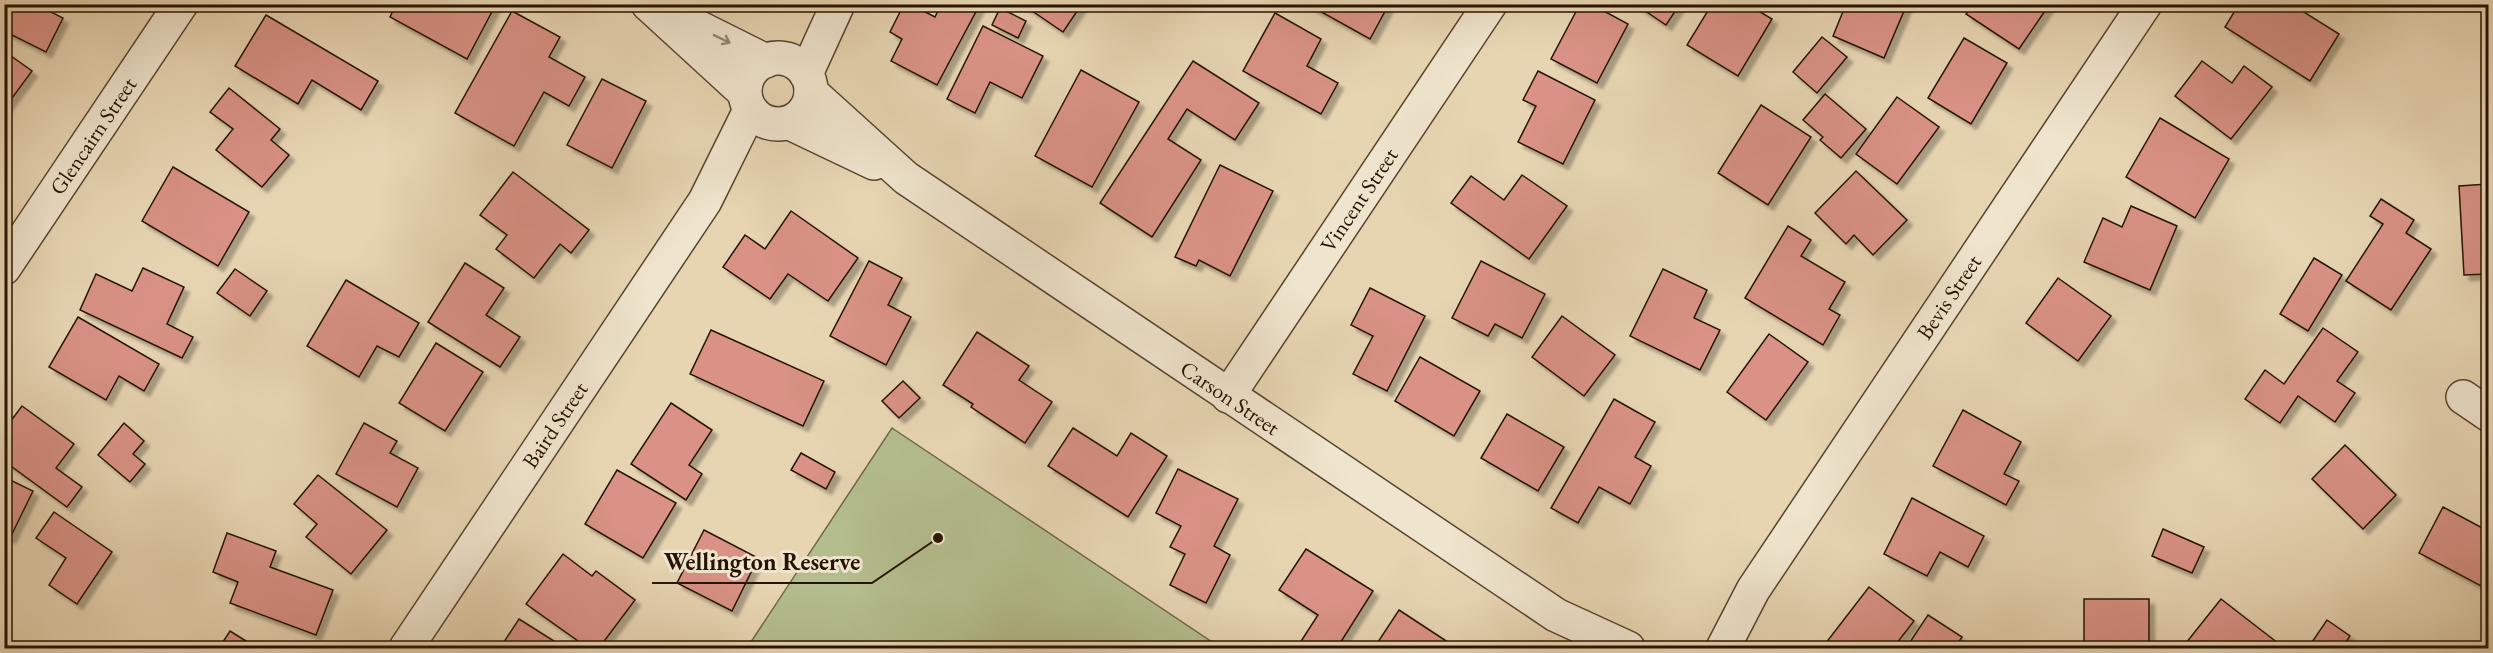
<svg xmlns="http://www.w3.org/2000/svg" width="2493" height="653" font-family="'EB Garamond',serif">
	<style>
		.green { fill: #b4bd8d; stroke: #6e6847; stroke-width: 1.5 }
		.building { fill: #d99285; stroke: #271301; stroke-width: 1.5; filter: url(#shadow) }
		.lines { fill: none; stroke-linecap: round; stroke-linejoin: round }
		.street-casing { stroke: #57442d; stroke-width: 36 }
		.street { stroke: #efe4cd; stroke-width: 33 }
		.oneway { stroke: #958671 }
		.labels { text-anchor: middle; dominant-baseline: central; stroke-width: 6; stroke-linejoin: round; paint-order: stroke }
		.street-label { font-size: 22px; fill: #271301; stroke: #efe4cd }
		.leader { fill: none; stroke: #271301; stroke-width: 2 }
		.callout-dot { fill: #271301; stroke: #efe4cd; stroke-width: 2 }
		.callout-label { font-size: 24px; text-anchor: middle; font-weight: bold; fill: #271301; stroke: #efe4cd; stroke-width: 6; stroke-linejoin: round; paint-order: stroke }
	</style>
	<defs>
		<filter id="shadow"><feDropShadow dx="5.5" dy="5.5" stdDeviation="1.5" flood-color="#0004"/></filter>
	</defs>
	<rect width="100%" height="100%" fill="#e7d5b2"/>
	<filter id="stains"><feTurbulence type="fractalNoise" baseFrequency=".00333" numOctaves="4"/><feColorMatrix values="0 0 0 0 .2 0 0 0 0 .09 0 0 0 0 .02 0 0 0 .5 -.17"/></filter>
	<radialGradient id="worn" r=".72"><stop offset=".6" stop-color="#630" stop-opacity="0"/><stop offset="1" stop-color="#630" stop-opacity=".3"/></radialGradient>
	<polygon class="green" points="892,428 1221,648 747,648"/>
	<g class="building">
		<polygon points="4,4 45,4 43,8 63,18 46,52 4,31"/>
		<polygon points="396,4 496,4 467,59 390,17"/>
		<polygon points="904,4 910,4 935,17 941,4 980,4 937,85 891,61 902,39 890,32"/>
		<polygon points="1022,4 1082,4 1063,32"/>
		<polygon points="1307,4 1389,4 1370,39"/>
		<polygon points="1580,4 1591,4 1628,24 1597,83 1551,59"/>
		<polygon points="1635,4 1680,4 1666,25"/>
		<polygon points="1712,4 1747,4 1772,19 1738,76 1687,45"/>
		<polygon points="1846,4 1907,4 1884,58 1833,36"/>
		<polygon points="1972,4 2049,4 2049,5 2019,49 1966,14"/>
		<polygon points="2239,4 2302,4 2299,9 2339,34 2310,81 2225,27"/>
		<polygon points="1000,8 1026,21 1018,38 992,25"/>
		<polygon points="512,11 560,37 549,57 585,77 569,106 544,92 514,146 455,113"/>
		<polygon points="1275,13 1321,39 1307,66 1338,83 1321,114 1243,71"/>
		<polygon points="266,15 378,81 361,110 312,80 298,104 235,66"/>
		<polygon points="983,26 1043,56 1022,98 990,82 975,113 947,99"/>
		<polygon points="1822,37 1847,57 1817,93 1793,72"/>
		<polygon points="1964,38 2007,63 1971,124 1928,98"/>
		<polygon points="4,51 32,71 4,109"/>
		<polygon points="1193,61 1259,103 1235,140 1187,109 1168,139 1201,160 1152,237 1100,203"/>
		<polygon points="2202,61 2232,83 2244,66 2272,87 2231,139 2175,96"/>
		<polygon points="1081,70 1139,102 1092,187 1035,156"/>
		<polygon points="1538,71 1595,100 1563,164 1518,142 1536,106 1523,100"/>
		<polygon points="602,79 646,101 612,168 567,145"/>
		<polygon points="229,88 280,129 271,140 289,155 262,187 216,150 233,129 210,112"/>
		<polygon points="1825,94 1866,129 1841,158 1820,140 1823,137 1803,120"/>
		<polygon points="1897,97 1939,127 1897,184 1856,154"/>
		<polygon points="1761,105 1811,137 1768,205 1718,173"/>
		<polygon points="2160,118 2229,159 2195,218 2126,177"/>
		<polygon points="1220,165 1273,191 1230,276 1199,260 1196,266 1175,257"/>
		<polygon points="173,167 249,212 218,266 142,221"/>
		<polygon points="1856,171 1907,220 1873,255 1854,235 1846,244 1815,213"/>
		<polygon points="513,172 589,230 571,253 560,244 534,278 496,249 507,235 480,215"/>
		<polygon points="1522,175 1567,206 1529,259 1451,203 1471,176 1504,200"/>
		<polygon points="2488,184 2488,274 2464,275 2459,186"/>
		<polygon points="2381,199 2414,220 2406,233 2431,249 2391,310 2346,281 2383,224 2370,216"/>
		<polygon points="2131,206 2177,226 2150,290 2084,262 2103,218 2122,227"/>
		<polygon points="791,211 858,258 828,301 788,274 770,299 723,267 745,235 765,249"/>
		<polygon points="1788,226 1811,240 1801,256 1845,282 1829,309 1840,315 1823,345 1745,298"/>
		<polygon points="2314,258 2342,275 2308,331 2280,314"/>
		<polygon points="869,261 902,278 888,305 911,317 886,365 830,336"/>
		<polygon points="1481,261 1545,294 1522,338 1495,324 1488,336 1452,318"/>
		<polygon points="465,263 504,288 486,315 520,337 500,367 428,322"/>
		<polygon points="143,268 184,287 167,324 193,337 182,358 80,310 96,274 132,291"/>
		<polygon points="235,269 267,291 250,316 217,293"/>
		<polygon points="1663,269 1707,290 1694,318 1720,330 1700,370 1630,336"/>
		<polygon points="2058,278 2111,316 2078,361 2026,323"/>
		<polygon points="346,280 419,323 399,357 377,346 359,377 307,346"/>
		<polygon points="1370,288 1425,316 1387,391 1353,374 1373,336 1351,325"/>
		<polygon points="1562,316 1615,355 1584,396 1532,357"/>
		<polygon points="78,317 159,364 144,391 119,376 106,400 49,367"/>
		<polygon points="2323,328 2358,352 2337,381 2355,393 2335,422 2298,396 2280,423 2245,399 2265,370 2284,384"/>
		<polygon points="711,330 824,381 803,426 690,374"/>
		<polygon points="977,332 1029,366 1019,380 1052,402 1025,443 971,407 973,404 943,385"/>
		<polygon points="1769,334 1808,362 1766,420 1727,392"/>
		<polygon points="436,343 483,372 445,431 399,403"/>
		<polygon points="1420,357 1480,391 1454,436 1395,401"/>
		<polygon points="903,381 920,398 899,418 882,401"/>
		<polygon points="1614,399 1655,422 1635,457 1651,466 1630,504 1599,487 1578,523 1551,508"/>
		<polygon points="671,403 712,430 689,465 702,474 686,500 631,464"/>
		<polygon points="22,406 74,444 56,468 82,487 67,507 4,461 4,430"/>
		<polygon points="1963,410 2021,442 2004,474 2019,481 2006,505 1933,466"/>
		<polygon points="1507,414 1564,447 1538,491 1481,458"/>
		<polygon points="124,423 144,441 133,454 145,464 130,482 98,455"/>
		<polygon points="364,423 397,441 390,453 418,468 397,507 336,474"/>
		<polygon points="1073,428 1117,456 1131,433 1167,456 1128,517 1048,466"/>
		<polygon points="2345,445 2396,495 2363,529 2312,479"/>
		<polygon points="801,453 835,472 826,489 791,470"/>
		<polygon points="1178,469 1238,499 1214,546 1230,555 1206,603 1170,585 1185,554 1170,547 1181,526 1156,513"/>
		<polygon points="617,470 676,503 643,558 585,524"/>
		<polygon points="318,475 387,530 351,574 306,537 317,524 294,504"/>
		<polygon points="4,477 33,491 10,538 4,536"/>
		<polygon points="1912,498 1984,536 1968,567 1940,552 1927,576 1884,554"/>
		<polygon points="2443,507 2488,531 2488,577 2483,587 2419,553"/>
		<polygon points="54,512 112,552 77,604 49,585 66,558 36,538"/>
		<polygon points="2163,529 2204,547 2192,573 2152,556"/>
		<polygon points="704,530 758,558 732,611 677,583"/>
		<polygon points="227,533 276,551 270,567 333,590 316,635 230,603 238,582 213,572"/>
		<polygon points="1306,549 1373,591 1337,648 1303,648 1298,646 1318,615 1279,590"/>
		<polygon points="563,554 592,576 596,571 635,600 599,648 588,648 526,604"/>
		<polygon points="1869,587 1914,621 1893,648 1822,648"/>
		<rect x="2084" y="599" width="65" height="49"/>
		<polygon points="2221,599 2283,647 2282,648 2182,648"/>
		<polygon points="1399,610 1457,648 1374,648"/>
		<polygon points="1928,615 1962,637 1955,648 1906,648"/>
		<polygon points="519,619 565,648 500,648"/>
		<polygon points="2327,620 2350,636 2342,648 2308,648"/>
		<polygon points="230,631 257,648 219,648"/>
	</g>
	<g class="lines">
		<g class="street-casing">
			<g id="street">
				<polyline points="648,4 744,92"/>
				<polyline points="680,18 766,61"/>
				<circle cx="778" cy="91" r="33"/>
				<polyline points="806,74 838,4"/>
				<polyline points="811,92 906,178 1556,615 1628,648"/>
				<polyline points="790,123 874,163"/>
				<polyline points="4,268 181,4"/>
				<polyline points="1228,396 1490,4"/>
				<polyline points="2463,397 2488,414"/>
				<polyline points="406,648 705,201 750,110"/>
				<polyline points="1723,648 1753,590 2145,4"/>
			</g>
		</g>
		<use href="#street" class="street"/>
	</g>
	<defs><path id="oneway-shaft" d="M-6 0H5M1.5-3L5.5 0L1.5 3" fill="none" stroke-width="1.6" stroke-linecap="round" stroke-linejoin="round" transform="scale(1.5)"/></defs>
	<use class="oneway" href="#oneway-shaft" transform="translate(722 39) rotate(26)"/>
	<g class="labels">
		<g class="street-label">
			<text transform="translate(93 136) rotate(-56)">Glencairn Street</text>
			<text transform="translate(1359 200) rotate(-56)">Vincent Street</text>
			<text transform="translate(1949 297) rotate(-56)">Bevis Street</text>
			<text transform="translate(1230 398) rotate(34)">Carson Street</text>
			<text transform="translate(555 425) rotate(-56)">Baird Street</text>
		</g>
	</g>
	<path class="leader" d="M938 538L872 583H652"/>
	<circle class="callout-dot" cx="938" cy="538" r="6"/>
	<g class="callout-label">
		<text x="762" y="570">Wellington Reserve</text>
	</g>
	<rect width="2493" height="653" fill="none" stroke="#e7d5b2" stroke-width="24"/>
	<rect x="6" y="6" width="2481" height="641" fill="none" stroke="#271301" stroke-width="3"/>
	<rect x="12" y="12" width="2469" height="629" fill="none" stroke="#271301" stroke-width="1.5"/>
	<rect width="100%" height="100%" filter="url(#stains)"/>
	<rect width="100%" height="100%" fill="url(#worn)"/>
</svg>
